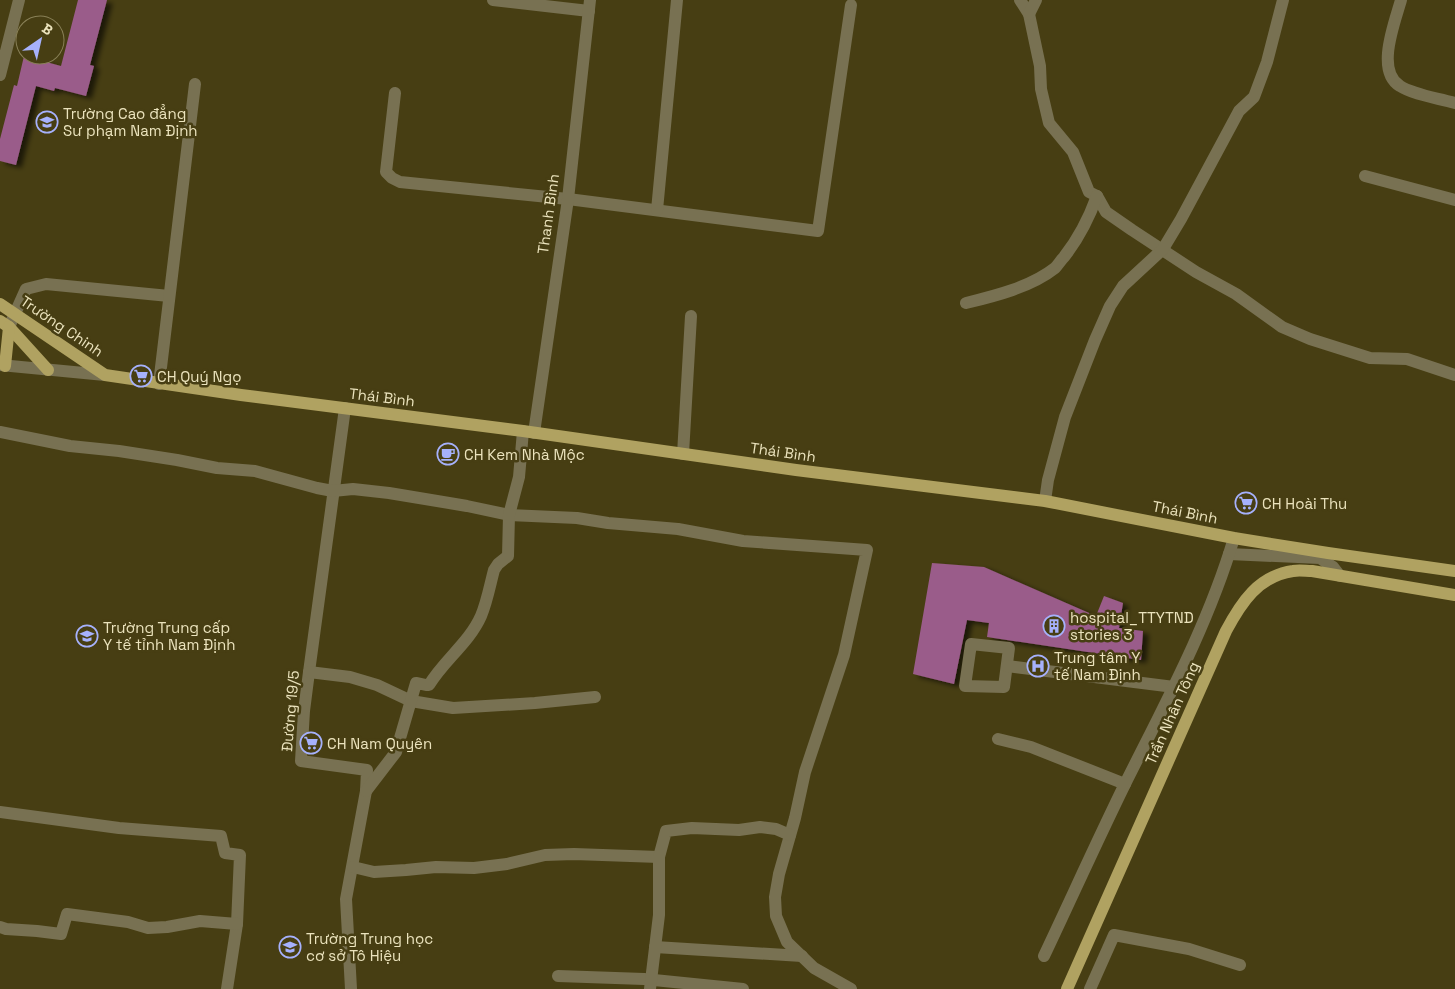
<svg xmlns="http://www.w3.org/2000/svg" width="1455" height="989" font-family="'Space Grotesk',sans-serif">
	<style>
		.building { fill: #9a5c8a; filter: url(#shadow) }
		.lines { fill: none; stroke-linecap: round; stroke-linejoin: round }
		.minor { stroke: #787152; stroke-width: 12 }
		.major { stroke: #b0a261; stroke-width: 12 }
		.labels { text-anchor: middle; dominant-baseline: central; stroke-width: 5; stroke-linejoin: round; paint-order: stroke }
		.poi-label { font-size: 15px; fill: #ebe3bd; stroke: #473e13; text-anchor: start }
		.street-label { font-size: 15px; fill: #ebe3bd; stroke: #473e13 }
	</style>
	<defs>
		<filter id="shadow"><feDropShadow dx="5.5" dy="3" stdDeviation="2.5" flood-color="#0009"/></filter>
	</defs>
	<rect width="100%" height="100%" fill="#473e13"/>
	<g class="building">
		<polygon points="78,0 107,0 90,65 94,66 86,96 55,88 54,91 36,86 16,165 0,161 0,139 14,85 17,86 24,56 61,66"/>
		<polygon points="932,563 984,567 1096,616 1104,596 1123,603 1119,628 1143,631 1141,660 987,637 989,623 967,620 954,684 913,674"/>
	</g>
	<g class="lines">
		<g class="minor">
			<polyline points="493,0 589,11"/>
			<polyline points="1020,0 1029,14 1040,66 1041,89 1049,123 1073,152 1089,192 1097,196 1106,212 1132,230 1196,272 1236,294 1282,327 1310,339 1370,358 1407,359 1455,375"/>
			<path d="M1401,0C1395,22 1375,71 1400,86C1414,95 1438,98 1455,103"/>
			<polyline points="1029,14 1036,0"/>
			<polyline points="0,75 19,0"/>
			<polyline points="395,93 386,172 392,178 400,182 568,199 818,231 851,5"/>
			<polyline points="1365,176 1455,200"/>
			<polyline points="657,210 677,0"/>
			<path d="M966,303C995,296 1031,287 1055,268C1058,265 1061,260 1064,257C1079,238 1089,218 1097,196"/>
			<polyline points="9,327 26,289 46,284 169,296"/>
			<polyline points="0,365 105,375"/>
			<polyline points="159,384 195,84"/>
			<polyline points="345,408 309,672 304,711 301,761 367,770 366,791 346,899 351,989"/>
			<polyline points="0,432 70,446 119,451 177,460 217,468 255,471 317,488 333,491 353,489 389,493 467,506 509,515 577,518 608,523 678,529 743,541 867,550 844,655 805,772 795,818 779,874 775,897 776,916 787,942 814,968 851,989"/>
			<polyline points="534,433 568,199 590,0"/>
			<polyline points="683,454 691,316"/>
			<polyline points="1045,501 1048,480 1065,417 1095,340 1110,306 1123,286 1163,249 1181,219 1239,111 1254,97 1267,62 1283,0"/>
			<polyline points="1229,554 1320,558 1333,567 1340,576"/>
			<polygon points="971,644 1009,648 1004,687 965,686"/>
			<polyline points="1007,666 1174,687"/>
			<polyline points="309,672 350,677 377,685 411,701 453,708 535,703 595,697"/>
			<polyline points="998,739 1031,747 1125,784"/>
			<path d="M366,791L396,752L416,683H417L426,685H429C444,660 469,643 481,616C487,602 490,585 494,570L498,564L508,556L509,515L519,477L523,431"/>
			<polyline points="0,812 119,828 221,836 225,853 240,855 237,924 227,989"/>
			<polyline points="353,867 374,872 406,870 436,867 474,868 507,864 545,855 574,854 659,857"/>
			<polyline points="0,927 6,929 37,931 61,934 67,914 128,922 148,928 167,927 200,921 237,924"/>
			<polyline points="655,947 802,956"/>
			<path d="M1044,956C1071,899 1097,841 1125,784C1165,704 1208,625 1234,538"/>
			<polyline points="558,976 644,979 743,989"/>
			<polyline points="650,989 659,915 659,857 666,831 692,828 739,830 760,827 776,829 790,835"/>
			<polyline points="1090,989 1114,935 1189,949 1240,965"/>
		</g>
		<g class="major">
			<polyline points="0,304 105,375 241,395 523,431 796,470 1045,501 1234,538 1328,553 1455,571"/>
			<polyline points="0,321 9,327 48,370"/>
			<polyline points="5,366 9,327"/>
			<path d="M1067,989L1226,631C1241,603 1258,576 1293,571C1299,570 1306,571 1312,571L1455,595"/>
		</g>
	</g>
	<defs>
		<g id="university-ring" transform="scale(1.125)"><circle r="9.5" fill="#473e13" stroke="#a6b1fc" stroke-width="1.5"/><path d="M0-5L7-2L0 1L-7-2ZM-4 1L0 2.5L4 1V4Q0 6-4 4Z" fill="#a6b1fc"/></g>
		<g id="supermarket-ring" transform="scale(1.125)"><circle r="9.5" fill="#473e13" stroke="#a6b1fc" stroke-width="1.5"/><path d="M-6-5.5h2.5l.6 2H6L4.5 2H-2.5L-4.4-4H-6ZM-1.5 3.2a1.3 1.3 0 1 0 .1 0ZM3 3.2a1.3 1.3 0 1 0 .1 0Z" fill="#a6b1fc"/></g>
		<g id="cafe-ring" transform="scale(1.125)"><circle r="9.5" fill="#473e13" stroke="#a6b1fc" stroke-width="1.5"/><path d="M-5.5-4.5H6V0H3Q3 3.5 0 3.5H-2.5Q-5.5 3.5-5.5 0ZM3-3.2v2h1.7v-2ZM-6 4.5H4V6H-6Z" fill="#a6b1fc"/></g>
		<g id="building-ring" transform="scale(1.125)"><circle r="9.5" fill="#473e13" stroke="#a6b1fc" stroke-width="1.5"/><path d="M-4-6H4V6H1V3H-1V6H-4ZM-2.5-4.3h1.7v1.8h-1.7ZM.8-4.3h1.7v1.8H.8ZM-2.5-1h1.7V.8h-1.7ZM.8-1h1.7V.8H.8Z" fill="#a6b1fc"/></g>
		<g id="hospital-ring" transform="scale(1.125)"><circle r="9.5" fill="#473e13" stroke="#a6b1fc" stroke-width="1.5"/><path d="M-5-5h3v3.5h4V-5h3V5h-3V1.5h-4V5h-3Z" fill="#a6b1fc"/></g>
		<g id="school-ring" transform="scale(1.125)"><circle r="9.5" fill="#473e13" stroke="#a6b1fc" stroke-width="1.5"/><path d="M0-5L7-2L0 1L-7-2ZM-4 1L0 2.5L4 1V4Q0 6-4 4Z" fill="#a6b1fc"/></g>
	</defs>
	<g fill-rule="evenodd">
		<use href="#university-ring" x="47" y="122"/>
		<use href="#supermarket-ring" x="141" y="376"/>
		<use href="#cafe-ring" x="448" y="454"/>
		<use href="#supermarket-ring" x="1246" y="503"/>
		<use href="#building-ring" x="1054" y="626"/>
		<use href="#university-ring" x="87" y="636"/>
		<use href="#hospital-ring" x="1038" y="666"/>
		<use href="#supermarket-ring" x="311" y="743"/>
		<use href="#school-ring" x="290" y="947"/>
	</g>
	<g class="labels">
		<g class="poi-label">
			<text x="63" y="113">Trường Cao đẳng<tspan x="63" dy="17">Sư phạm Nam Định</tspan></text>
			<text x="157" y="376">CH Quý Ngọ</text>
			<text x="464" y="454">CH Kem Nhà Mộc</text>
			<text x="1262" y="503">CH Hoài Thu</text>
			<text x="1070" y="617">hospital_TTYTND<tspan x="1070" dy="17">stories 3</tspan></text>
			<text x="103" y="627">Trường Trung cấp<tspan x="103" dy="17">Y tế tỉnh Nam Định</tspan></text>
			<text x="1054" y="657">Trung tâm Y<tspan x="1054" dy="17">tế Nam Định</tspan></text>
			<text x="327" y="743">CH Nam Quyên</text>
			<text x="306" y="938">Trường Trung học<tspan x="306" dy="17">cơ sở Tô Hiệu</tspan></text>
		</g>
		<g class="street-label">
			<text transform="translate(548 214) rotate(-82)">Thanh Bình</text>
			<text transform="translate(62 326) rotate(34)">Trường Chinh</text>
			<text transform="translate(382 397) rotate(7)">Thái Bình</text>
			<text transform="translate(783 452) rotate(8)">Thái Bình</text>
			<text transform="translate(1185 512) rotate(11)">Thái Bình</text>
			<text transform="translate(290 711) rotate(-85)">Đường 19/5</text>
			<text transform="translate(1172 713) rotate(-66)">Trần Nhân Tông</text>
		</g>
	</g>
	<g transform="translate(40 40) rotate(34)"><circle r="24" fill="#473e13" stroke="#898057"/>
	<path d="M0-4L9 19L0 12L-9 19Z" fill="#a6b1fc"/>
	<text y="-8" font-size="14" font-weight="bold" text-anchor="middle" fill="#ebe3bd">B</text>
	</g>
</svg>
